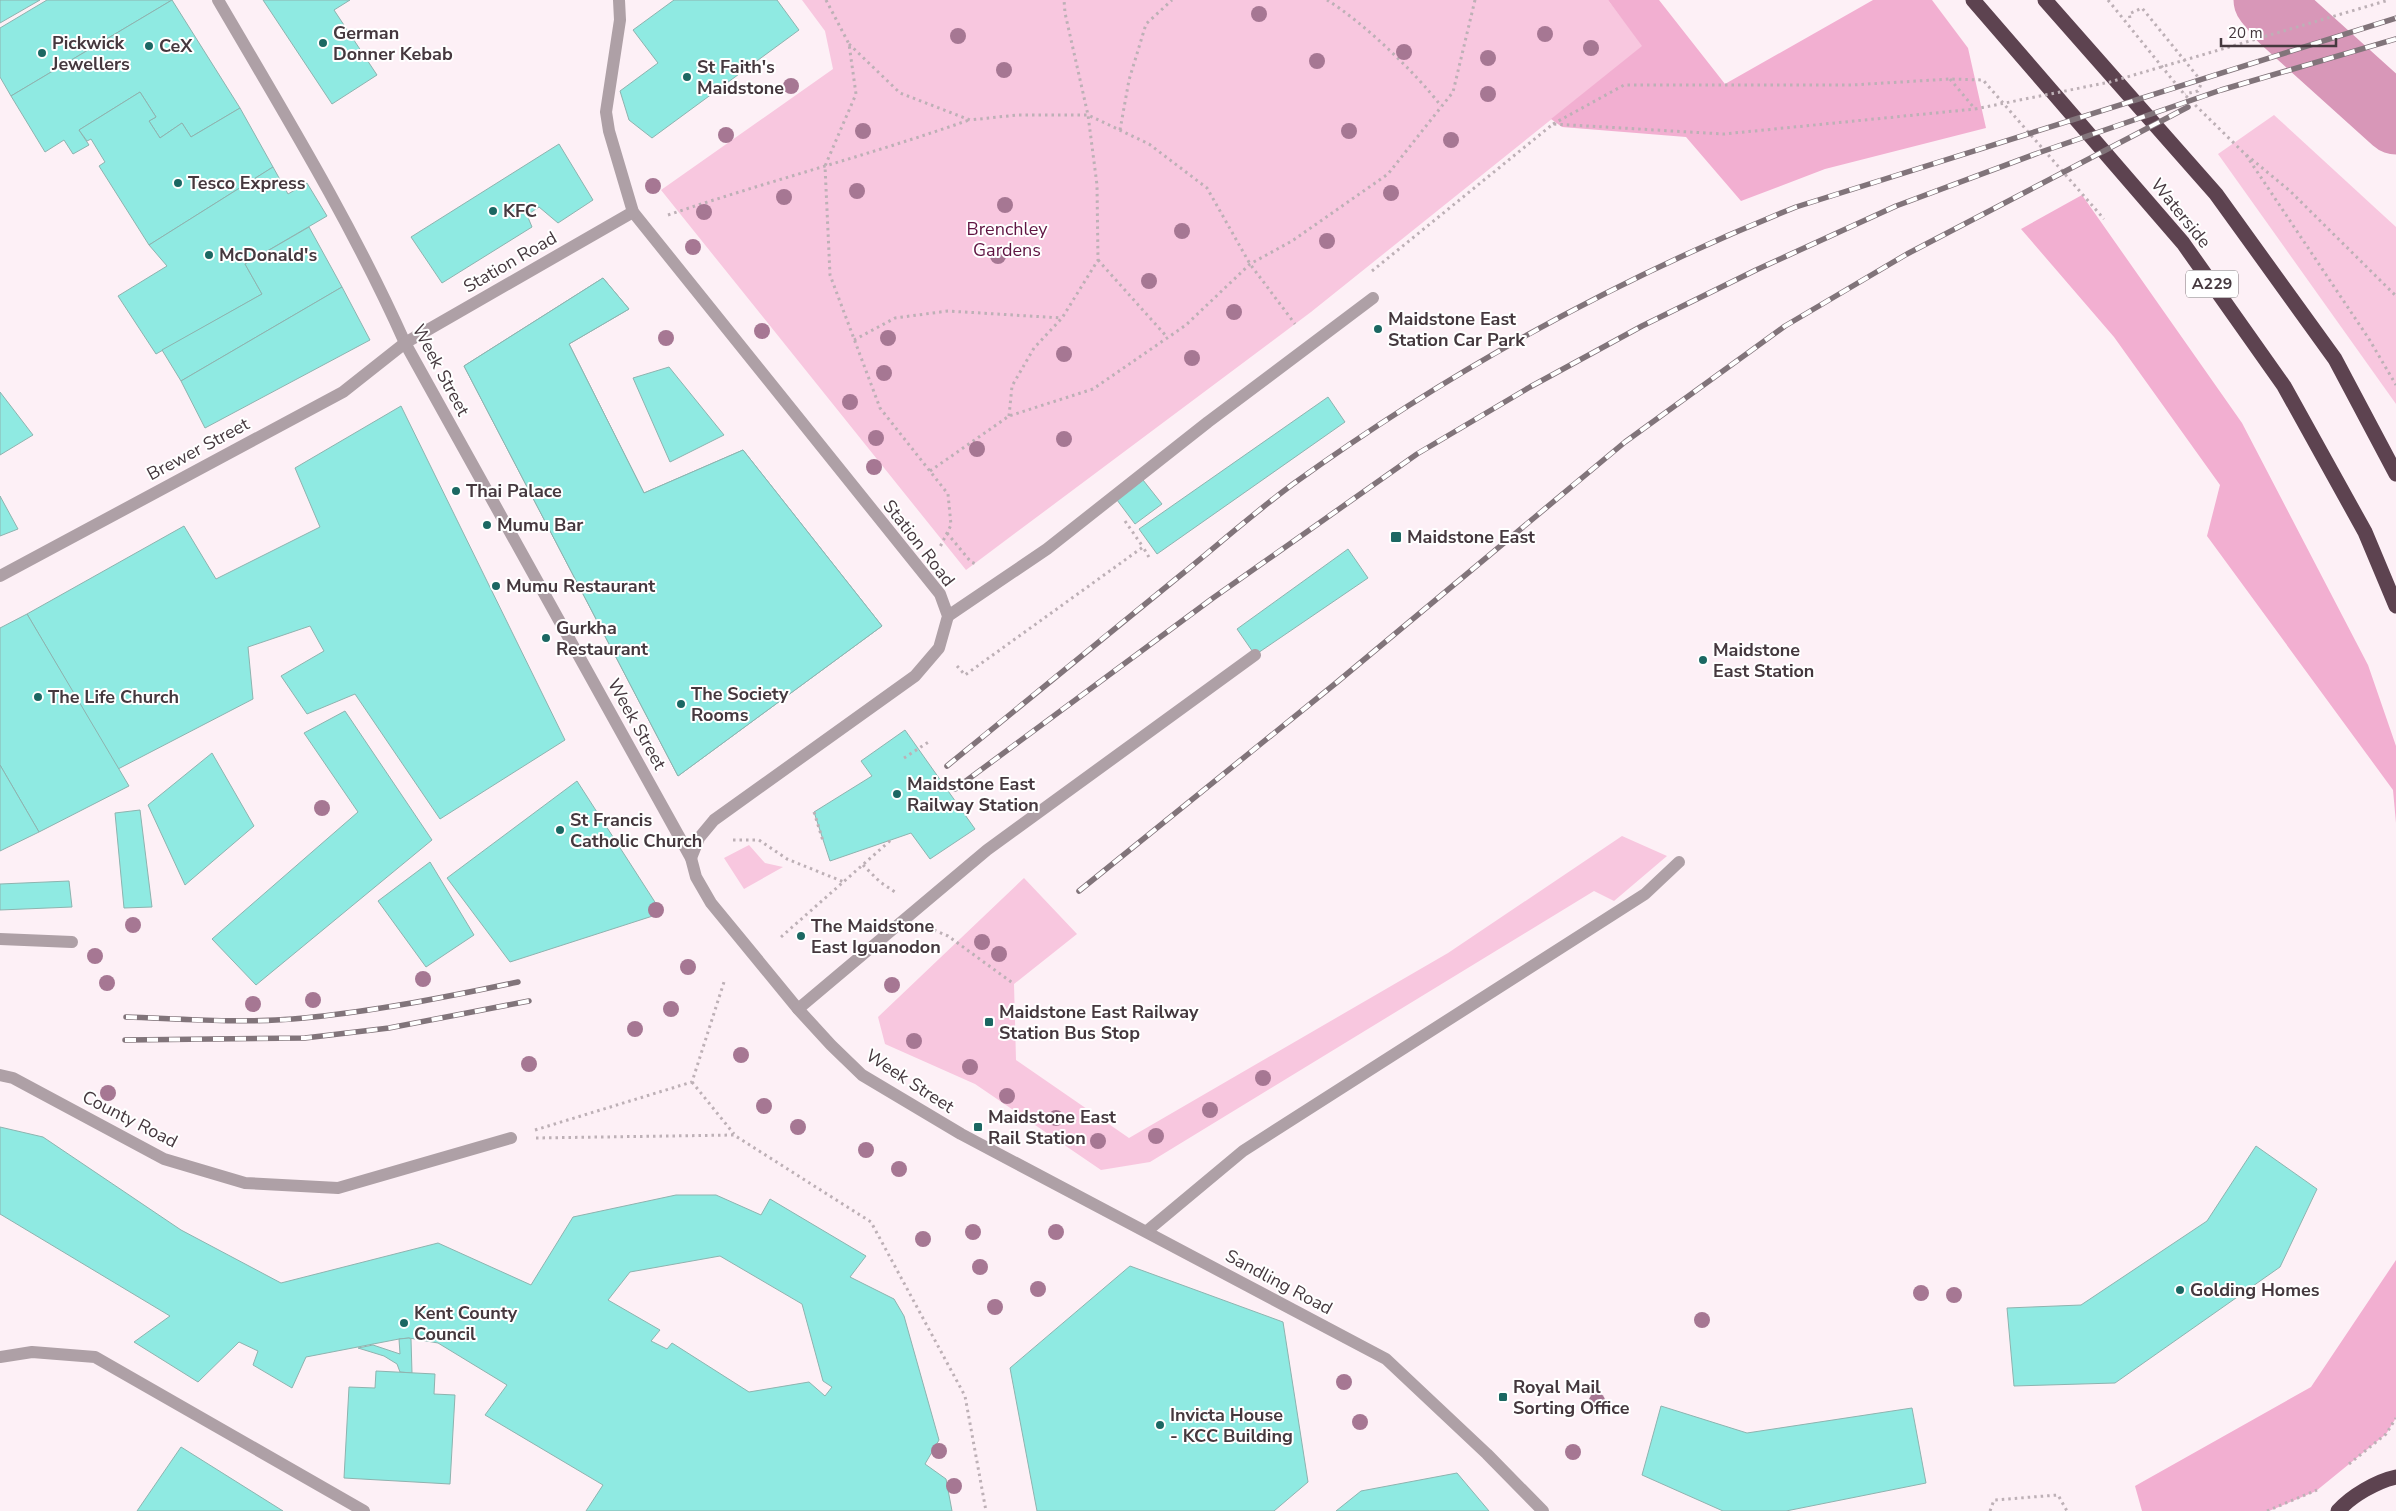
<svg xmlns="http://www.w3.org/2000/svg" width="2396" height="1511" font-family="'Nunito Sans',sans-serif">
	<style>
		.green { fill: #f8c7df }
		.forest { fill: #f2afd1 }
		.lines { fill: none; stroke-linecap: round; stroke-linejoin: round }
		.river { stroke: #d897b8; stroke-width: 69 }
		.building { fill: #8feae2; stroke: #8eb3af; fill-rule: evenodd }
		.path { stroke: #bdb0b6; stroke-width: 3; stroke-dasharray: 2.5 4; stroke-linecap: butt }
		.minor { stroke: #aea0a6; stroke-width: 12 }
		.highway { stroke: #5d4350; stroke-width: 15 }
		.rail-casing { stroke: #81747a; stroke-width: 5.5 }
		.rail { stroke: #fff; stroke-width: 4; stroke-dasharray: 11; stroke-linecap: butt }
		.path-bridge { stroke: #bdb0b6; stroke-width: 3; stroke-dasharray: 2.5 4; stroke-linecap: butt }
		.tree { fill: #a67793 }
		.poi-dot { fill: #1b6762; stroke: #fff; stroke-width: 2 }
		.labels { text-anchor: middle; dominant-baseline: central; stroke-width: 4; stroke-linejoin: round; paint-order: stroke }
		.shield { fill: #fff; stroke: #7d7478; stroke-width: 1 }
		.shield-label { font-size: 16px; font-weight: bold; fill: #45383e }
		.poi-label { font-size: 18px; font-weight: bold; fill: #45383e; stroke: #fff; text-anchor: start }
		.street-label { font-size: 18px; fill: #45383e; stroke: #fff }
		.park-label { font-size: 18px; fill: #5f1442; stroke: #fff }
	</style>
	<rect width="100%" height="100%" fill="#fdf0f6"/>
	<g class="green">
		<polygon points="802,0 1608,0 1643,46 1311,312 966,570 661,190 833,69 825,31"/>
		<polygon points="2274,115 2396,227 2396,404 2218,154"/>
		<polygon points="1622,836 1667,856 1614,901 1594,891 1150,1162 1101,1170 975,1084 885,1044 878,1017 1024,878 1077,934 1014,984 1016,1060 1129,1138 1448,953"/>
		<polygon points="749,845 765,863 783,867 744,889 724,858"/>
	</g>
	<g class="forest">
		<polygon points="1608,0 1659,0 1725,84 1873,0 1932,0 1968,48 1986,128 1825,169 1741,201 1686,137 1562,127 1551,119 1642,46"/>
		<polygon points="2082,195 2242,423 2368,665 2396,746 2396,823 2393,790 2207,536 2220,485 2114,337 2021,229"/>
		<polygon points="2396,1260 2396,1418 2386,1434 2316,1491 2269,1511 2142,1511 2135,1486 2311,1387"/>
	</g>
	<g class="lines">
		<polyline class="river" points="2268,0 2283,18 2396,120"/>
	</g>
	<g class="building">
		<polygon points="0,0 40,0 0,23"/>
		<polygon points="47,0 172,0 11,96 0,77 0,28"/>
		<polygon points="172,0 240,108 191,137 182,123 160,138 149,121 156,117 140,92 79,130 89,145 73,154 64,140 45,152 11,96"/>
		<polygon points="263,0 350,0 334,10 377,75 332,104"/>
		<polygon points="674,0 777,0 799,30 652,138 629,120 620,91 658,63 633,30"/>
		<polygon points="140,92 156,117 149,121 160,138 182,123 191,137 240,108 273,167 149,245 99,166 105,162 91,139 87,141 79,130"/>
		<polygon points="559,144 593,200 558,223 539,207 527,215 532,227 442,283 411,237"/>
		<polygon points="273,167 288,194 307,183 327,216 245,264 262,294 156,354 118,296 167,266 149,245"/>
		<polygon points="309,227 342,287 181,381 162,350 262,294 245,264"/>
		<path d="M603,278L629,309L569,344L644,493L743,450L882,626L678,776L464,366ZM761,547L810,609L723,670L676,588L696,578L699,581Z"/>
		<polygon points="603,278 629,309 569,344 644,493 743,450 882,626 678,776 464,366"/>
		<polygon points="342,287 370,340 205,428 181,381"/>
		<polygon points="669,367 724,435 670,462 633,378"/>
		<polygon points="0,392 33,435 0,455"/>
		<polygon points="1328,397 1345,422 1157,554 1139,529"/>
		<polygon points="401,406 565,740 440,819 355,694 307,714 281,676 324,651 310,626 248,647 253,699 118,769 27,614 184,526 216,579 320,527 295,468"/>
		<polygon points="1143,480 1162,504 1135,524 1117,500"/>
		<polygon points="0,496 18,529 0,536"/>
		<polygon points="1348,549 1368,578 1255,655 1237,629"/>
		<polygon points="27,614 129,786 39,832 0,765 0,628"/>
		<polygon points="345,711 432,840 256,985 212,939 358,812 304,733"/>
		<polygon points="905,730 975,829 930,859 911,833 830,861 814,812 872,776 861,761"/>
		<polygon points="212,753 254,826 185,885 148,805"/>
		<polygon points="0,765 39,832 0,851"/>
		<polygon points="577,781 662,913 510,962 447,878"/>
		<polygon points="140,810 152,907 124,908 115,813"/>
		<polygon points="430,862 474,935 426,967 378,901"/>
		<polygon points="69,881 72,907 0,910 0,884"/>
		<path d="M0,1127L43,1137L181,1230L281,1283L438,1243L531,1285L573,1217L676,1195H716L761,1215L770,1199L866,1256L850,1277L894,1299L904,1316L939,1440L925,1464L946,1479L952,1511H586L603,1485L485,1415L507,1385L438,1343L409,1338L399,1339L306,1357L292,1388L253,1365L258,1351L239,1342L198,1382L134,1342L170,1316L0,1214ZM720,1256L802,1304L823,1381L832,1387L825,1396L809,1382L749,1392L672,1343L667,1349L651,1341L660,1330L608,1300L630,1272Z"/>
		<polygon points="2256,1146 2317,1189 2280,1267 2115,1383 2014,1386 2007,1308 2081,1305 2207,1221"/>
		<polygon points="1130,1266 1283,1322 1308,1482 1274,1511 1037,1511 1010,1368"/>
		<polygon points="409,1338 411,1339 412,1373 400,1372 397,1364 384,1356 358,1348 373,1345 400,1354 399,1339"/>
		<polygon points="376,1371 435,1374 434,1394 455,1395 450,1484 344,1478 349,1387 375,1388"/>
		<polygon points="1661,1406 1747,1433 1912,1408 1926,1483 1786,1511 1723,1511 1642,1475"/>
		<polygon points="181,1447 283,1511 137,1511"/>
		<polygon points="1457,1473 1489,1511 1336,1511 1361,1491"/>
	</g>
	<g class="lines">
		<g class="path">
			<polyline points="826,0 849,44 856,94 825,166 830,275 880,408 948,494 951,525 939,549"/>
			<path d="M1327,0C1363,22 1416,73 1441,106"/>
			<polyline points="2108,0 2184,94 2243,152 2290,191 2396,296"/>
			<polyline points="2130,18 2129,14 2142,8 2202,82 2198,91 2185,94"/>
			<polyline points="849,44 900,93 970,120 1017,115 1088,115 1149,144 1207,188 1250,264 1295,324"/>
			<polyline points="1950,79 1975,109"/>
			<polyline points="1553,124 1624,85 1852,85 1950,79 1983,80 2104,219"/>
			<polyline points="1120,130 1129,80 1146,24 1172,0"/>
			<polyline points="2246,155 2369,339 2396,385"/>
			<path d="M668,215C768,181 870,155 969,120"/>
			<polyline points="1098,260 1167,337"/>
			<polyline points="1372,271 1553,124 1724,134 1975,109"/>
			<polyline points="854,340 895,318 948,311 1062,318"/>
			<polyline points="1009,416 1012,386 1034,348 1062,318 1098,260 1097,185 1088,115 1065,13 1064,0"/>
			<polyline points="930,471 1009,416 1093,389 1186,325 1250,264 1292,241 1388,174 1453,92 1475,0"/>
			<polyline points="1125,521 1143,547"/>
			<polyline points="947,533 971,562 976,564"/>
			<polyline points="957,666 965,675 1143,547 1150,559"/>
			<polyline points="904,758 930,741"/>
			<polyline points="814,812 823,841"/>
			<polyline points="733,840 759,840 787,859 844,882"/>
			<polyline points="863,865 880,882 895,892"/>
			<polyline points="934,930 948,936 1014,984"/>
			<polyline points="781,937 892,839"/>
			<polyline points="692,1082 734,1134"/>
			<polyline points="535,1130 692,1082 724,982"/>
			<polyline points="536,1138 734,1135 871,1222 965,1396 986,1511"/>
			<polyline points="2349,1464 2386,1434 2396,1418"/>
			<polyline points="1990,1511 1994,1500 2058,1495 2067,1511"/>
			<polyline points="2267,1511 2317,1490"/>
		</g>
		<g class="minor">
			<path d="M218,0C284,113 352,224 405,343L691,858L696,877L711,903L798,1009L831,1045L862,1075L961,1134L1386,1359L1487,1454L1543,1511"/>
			<polyline points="619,0 620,20 606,112 609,131 633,212 940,594 948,616 939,648 915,676 714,820 699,838 691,858"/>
			<polyline points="0,576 343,392 405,343 633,212"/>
			<polyline points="948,616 1047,549 1208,422 1373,298"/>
			<polyline points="0,939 72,942"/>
			<polyline points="798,1009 987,850 1255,655"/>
			<polyline points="0,1075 13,1078 164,1159 245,1183 338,1188 511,1138"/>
			<polyline points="1147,1231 1243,1151 1645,894 1679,862"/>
			<polyline points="0,1357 32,1352 95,1357 364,1511"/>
		</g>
		<g class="highway">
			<polyline points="1973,0 2183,243 2284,386 2365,532 2396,606"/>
			<polyline points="2045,0 2216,194 2335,359 2396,474"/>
			<path d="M2338,1511C2351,1496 2377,1481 2396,1477"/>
		</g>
		<g class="rail-casing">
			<g id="rail">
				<path d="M947,766C1025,702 1103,638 1182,574C1219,544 1255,512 1293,484C1448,372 1619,278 1796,207L2396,18"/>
				<polyline points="955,789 1213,598 1417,454 1530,387 1642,326 1756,270 1896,206 2038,153 2221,90 2396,39"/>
				<polyline points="1079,891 1336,683 1625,442 1785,326 1907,254 2188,107"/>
				<path d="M126,1017C185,1019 245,1024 304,1018C376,1011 447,997 518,982"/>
				<polyline points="125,1040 305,1038 389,1028 529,1001"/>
			</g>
		</g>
		<use href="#rail" class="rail"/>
		<polyline class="path-bridge" points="1975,109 2110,82 2389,0"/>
	</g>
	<g class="tree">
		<circle cx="1259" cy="14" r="8"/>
		<circle cx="1545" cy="34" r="8"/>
		<circle cx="958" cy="36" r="8"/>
		<circle cx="1591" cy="48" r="8"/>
		<circle cx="1404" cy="52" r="8"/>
		<circle cx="1488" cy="58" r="8"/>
		<circle cx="1317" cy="61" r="8"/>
		<circle cx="1004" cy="70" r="8"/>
		<circle cx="791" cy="86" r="8"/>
		<circle cx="1488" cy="94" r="8"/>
		<circle cx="863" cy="131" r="8"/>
		<circle cx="1349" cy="131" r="8"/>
		<circle cx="726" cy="135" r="8"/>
		<circle cx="1451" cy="140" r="8"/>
		<circle cx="653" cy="186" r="8"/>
		<circle cx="857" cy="191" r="8"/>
		<circle cx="1391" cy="193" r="8"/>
		<circle cx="784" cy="197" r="8"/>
		<circle cx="1005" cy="205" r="8"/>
		<circle cx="704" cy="212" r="8"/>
		<circle cx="1182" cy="231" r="8"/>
		<circle cx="1327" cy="241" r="8"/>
		<circle cx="693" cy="247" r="8"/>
		<circle cx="998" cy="256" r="8"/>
		<circle cx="1149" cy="281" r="8"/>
		<circle cx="1234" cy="312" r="8"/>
		<circle cx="762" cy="331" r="8"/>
		<circle cx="666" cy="338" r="8"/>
		<circle cx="888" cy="338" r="8"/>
		<circle cx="1064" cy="354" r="8"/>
		<circle cx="1192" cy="358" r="8"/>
		<circle cx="884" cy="373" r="8"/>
		<circle cx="850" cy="402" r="8"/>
		<circle cx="876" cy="438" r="8"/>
		<circle cx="1064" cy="439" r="8"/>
		<circle cx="977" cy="449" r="8"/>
		<circle cx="874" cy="467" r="8"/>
		<circle cx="322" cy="808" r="8"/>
		<circle cx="656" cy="910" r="8"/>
		<circle cx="133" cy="925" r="8"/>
		<circle cx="982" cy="942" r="8"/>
		<circle cx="999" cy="954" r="8"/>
		<circle cx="95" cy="956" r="8"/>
		<circle cx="688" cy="967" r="8"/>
		<circle cx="423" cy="979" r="8"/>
		<circle cx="107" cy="983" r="8"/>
		<circle cx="892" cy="985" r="8"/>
		<circle cx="313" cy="1000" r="8"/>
		<circle cx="253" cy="1004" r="8"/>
		<circle cx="671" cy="1009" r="8"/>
		<circle cx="635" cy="1029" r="8"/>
		<circle cx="914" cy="1041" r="8"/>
		<circle cx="741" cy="1055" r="8"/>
		<circle cx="529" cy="1064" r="8"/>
		<circle cx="970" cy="1067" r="8"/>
		<circle cx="1263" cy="1078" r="8"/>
		<circle cx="108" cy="1093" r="8"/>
		<circle cx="1007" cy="1096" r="8"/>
		<circle cx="764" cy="1106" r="8"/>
		<circle cx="1210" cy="1110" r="8"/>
		<circle cx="1056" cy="1118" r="8"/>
		<circle cx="798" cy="1127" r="8"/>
		<circle cx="1156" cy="1136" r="8"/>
		<circle cx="1098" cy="1141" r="8"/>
		<circle cx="866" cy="1150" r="8"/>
		<circle cx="899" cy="1169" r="8"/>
		<circle cx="973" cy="1232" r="8"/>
		<circle cx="1056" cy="1232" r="8"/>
		<circle cx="923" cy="1239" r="8"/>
		<circle cx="980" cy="1267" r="8"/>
		<circle cx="1038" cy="1289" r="8"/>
		<circle cx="1921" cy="1293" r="8"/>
		<circle cx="1954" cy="1295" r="8"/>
		<circle cx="995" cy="1307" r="8"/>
		<circle cx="1702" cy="1320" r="8"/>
		<circle cx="1344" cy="1382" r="8"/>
		<circle cx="1597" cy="1401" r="8"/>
		<circle cx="1360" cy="1422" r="8"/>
		<circle cx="939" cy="1451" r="8"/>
		<circle cx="1573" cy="1452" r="8"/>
		<circle cx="954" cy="1486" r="8"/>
	</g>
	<g class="poi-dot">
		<circle cx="323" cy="43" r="5"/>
		<circle cx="149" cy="46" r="5"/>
		<circle cx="42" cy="53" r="5"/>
		<circle cx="687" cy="77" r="5"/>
		<circle cx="178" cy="183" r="5"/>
		<circle cx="493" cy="211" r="5"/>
		<circle cx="209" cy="255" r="5"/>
		<circle cx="1378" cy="329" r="5"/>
		<circle cx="456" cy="491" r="5"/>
		<circle cx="487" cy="525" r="5"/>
		<rect x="1390" y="531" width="12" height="12" rx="2.5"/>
		<circle cx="496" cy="586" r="5"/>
		<circle cx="546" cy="638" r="5"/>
		<circle cx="1703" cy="660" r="5"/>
		<circle cx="38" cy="697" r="5"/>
		<circle cx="681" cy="704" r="5"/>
		<circle cx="897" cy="794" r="5"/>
		<circle cx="560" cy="830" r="5"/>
		<circle cx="801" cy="936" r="5"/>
		<rect x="984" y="1017" width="10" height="10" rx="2.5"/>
		<rect x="973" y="1122" width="10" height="10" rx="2.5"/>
		<circle cx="2180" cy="1290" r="5"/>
		<circle cx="404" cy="1323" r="5"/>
		<rect x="1498" y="1392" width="10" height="10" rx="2.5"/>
		<circle cx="1160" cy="1425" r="5"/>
	</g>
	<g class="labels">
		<rect class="shield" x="2186" y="270.5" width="52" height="27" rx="4"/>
		<g class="shield-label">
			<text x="2212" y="284">A229</text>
		</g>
		<g class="poi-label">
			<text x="333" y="33">German<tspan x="333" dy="21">Donner Kebab</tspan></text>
			<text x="52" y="43">Pickwick<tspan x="52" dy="21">Jewellers</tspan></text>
			<text x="159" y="46">CeX</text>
			<text x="697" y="67">St Faith's<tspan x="697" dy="21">Maidstone</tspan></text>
			<text x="188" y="183">Tesco Express</text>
			<text x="503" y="211">KFC</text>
			<text x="219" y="255">McDonald's</text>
			<text x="1388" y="319">Maidstone East<tspan x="1388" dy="21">Station Car Park</tspan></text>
			<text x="466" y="491">Thai Palace</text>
			<text x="497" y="525">Mumu Bar</text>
			<text x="1407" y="537">Maidstone East</text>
			<text x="506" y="586">Mumu Restaurant</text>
			<text x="556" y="628">Gurkha<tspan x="556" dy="21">Restaurant</tspan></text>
			<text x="1713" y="650">Maidstone<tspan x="1713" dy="21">East Station</tspan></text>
			<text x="691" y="694">The Society<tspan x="691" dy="21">Rooms</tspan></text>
			<text x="48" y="697">The Life Church</text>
			<text x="907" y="784">Maidstone East<tspan x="907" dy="21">Railway Station</tspan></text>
			<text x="570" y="820">St Francis<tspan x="570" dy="21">Catholic Church</tspan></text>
			<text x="811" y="926">The Maidstone<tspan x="811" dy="21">East Iguanodon</tspan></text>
			<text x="999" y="1012">Maidstone East Railway<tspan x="999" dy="21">Station Bus Stop</tspan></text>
			<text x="988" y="1117">Maidstone East<tspan x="988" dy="21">Rail Station</tspan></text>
			<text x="2190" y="1290">Golding Homes</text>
			<text x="414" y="1313">Kent County<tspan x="414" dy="21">Council</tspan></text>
			<text x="1513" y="1387">Royal Mail<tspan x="1513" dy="21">Sorting Office</tspan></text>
			<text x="1170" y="1415">Invicta House<tspan x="1170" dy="21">- KCC Building</tspan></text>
		</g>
		<g class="street-label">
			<text transform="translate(2181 213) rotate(51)">Waterside</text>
			<text transform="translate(510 262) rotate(-30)">Station Road</text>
			<text transform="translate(441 370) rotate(62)">Week Street</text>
			<text transform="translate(198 449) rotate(-28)">Brewer Street</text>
			<text transform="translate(919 543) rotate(52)">Station Road</text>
			<text transform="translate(637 724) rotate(61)">Week Street</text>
			<text transform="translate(910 1081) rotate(33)">Week Street</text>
			<text transform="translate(130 1119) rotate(27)">County Road</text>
			<text transform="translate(1279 1282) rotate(28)">Sandling Road</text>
		</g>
		<g class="park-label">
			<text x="1007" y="229">Brenchley<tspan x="1007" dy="21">Gardens</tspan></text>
		</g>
	</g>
	<path d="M2221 38v8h115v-8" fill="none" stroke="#45383e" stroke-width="2.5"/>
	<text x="2228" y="38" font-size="15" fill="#45383e" stroke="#ffffff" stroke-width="4" paint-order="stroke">20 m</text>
</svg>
